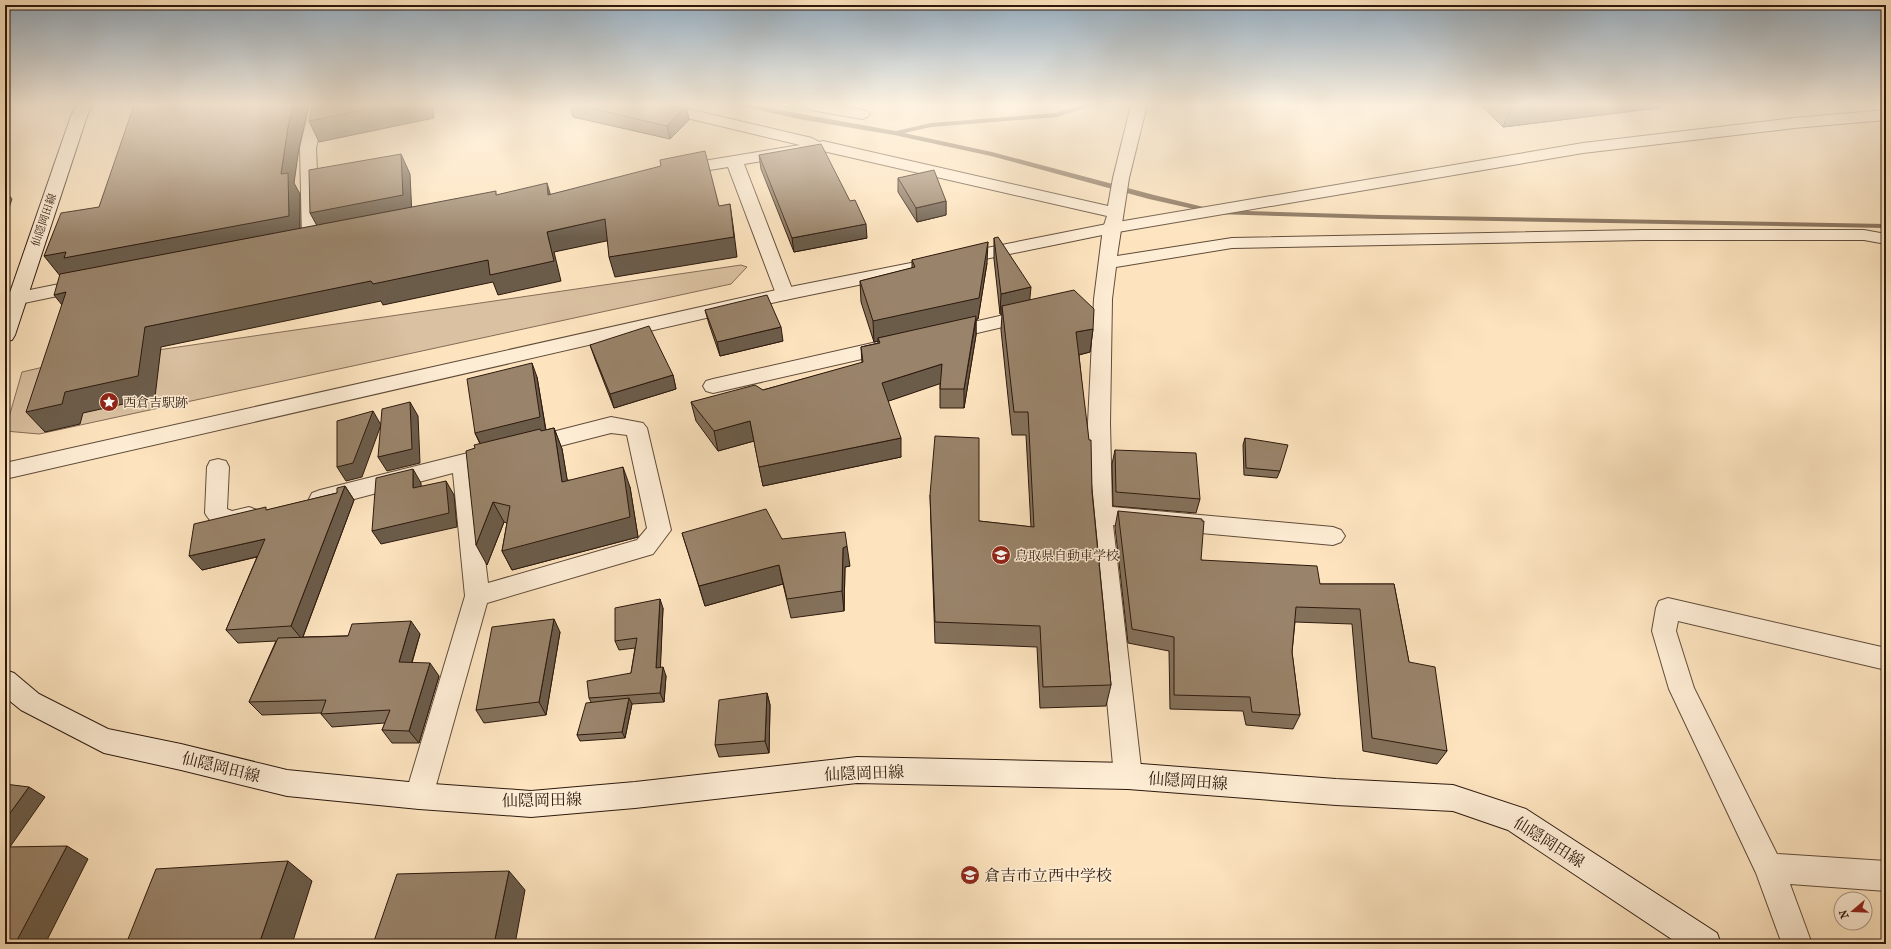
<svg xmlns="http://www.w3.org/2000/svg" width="1891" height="949" font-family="'IM FELL French Canon','Noto Serif JP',serif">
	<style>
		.green { fill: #dac1a1; stroke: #846d57 }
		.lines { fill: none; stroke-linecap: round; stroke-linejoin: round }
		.stream { fill: #7f6953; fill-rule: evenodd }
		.minor-casing { stroke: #614c3a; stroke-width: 2 }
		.tertiary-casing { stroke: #614c3a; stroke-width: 2 }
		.secondary-casing { stroke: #2d190d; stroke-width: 2 }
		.minor { fill: #feedd5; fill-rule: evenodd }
		.tertiary { fill: #feedd5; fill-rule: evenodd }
		.secondary { fill: #feedd5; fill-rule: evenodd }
		.wall { fill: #84715b; stroke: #2d190d }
		.shaded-wall { fill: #6b5c4a; stroke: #2d190d }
		.building { fill: #99836a; stroke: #2d190d }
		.labels { text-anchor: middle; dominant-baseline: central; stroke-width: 3; stroke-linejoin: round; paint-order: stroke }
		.far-street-label { font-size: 11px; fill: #2d190d; stroke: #feedd5 }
		.poi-label { font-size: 13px; fill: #2d190d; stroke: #feedd5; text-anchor: start }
		.near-street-label { font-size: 16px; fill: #2d190d; stroke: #feedd5 }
		.near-poi-label { font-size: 16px; fill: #2d190d; stroke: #feedd5; text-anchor: start }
	</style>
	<rect width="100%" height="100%" fill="#fde4bf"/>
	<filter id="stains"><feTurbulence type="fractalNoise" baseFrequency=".005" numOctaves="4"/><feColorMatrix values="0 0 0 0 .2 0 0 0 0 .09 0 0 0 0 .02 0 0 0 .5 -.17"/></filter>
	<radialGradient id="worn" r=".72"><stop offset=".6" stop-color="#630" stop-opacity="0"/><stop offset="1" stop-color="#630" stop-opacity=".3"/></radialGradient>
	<polygon class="green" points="741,265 747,267 731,284 39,434 5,431 22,372 48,366"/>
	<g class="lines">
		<polygon class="stream" points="736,105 751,105 896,131 931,123 1056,113 1082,105 1094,105 1057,117 931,127 904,133 992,152 1154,195 1216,210 1380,215 1886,224 1886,228 1380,219 1216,214 1149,199 991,156 894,135 804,120"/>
		<g class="minor-casing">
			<g id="minor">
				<polygon points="310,105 326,105 316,148 320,240 317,244 311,245 305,244 302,240 300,148"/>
				<polygon points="643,105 671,105 812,138 819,142 823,141 1108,206 1113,178 1131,105 1147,105 1129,178 1117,256 1232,238 1643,230 1864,230 1886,234 1886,244 1864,240 1643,240 1232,248 1116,267 1112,299 1110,423 1112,507 1333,527 1341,530 1345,536 1341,542 1333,545 1113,525 1142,776 1138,785 1128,789 1118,785 1114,776 1090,515 1088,423 1094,299 1103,228 1107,216 823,151 744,164 794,294 792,298 785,300 778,298 776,294 728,167 679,175 673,173 671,170 673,167 679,165 800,145 645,108"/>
				<polygon points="804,105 839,105 867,111 870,114 867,117 862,119 811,110 806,108"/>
				<polygon points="84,279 91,281 93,285 91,289 5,307 5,295"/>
				<polygon points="1030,309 1037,311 1040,315 1037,319 947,340 940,339 937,334 940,329 947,328"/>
				<polygon points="890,339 897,341 900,346 897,351 713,393 706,391 703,386 706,381 713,379"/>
				<polygon points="611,417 643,423 647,428 671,530 653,554 487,603 433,796 429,805 419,809 409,805 405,796 465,596 453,473 320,508 312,505 309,499 312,493 320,490 496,446 504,448 507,454 504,460 474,468 488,583 637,540 647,528 627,435 611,433 529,454 521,452 518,446 521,440"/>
				<path d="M218,459L226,461L229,467L227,509L232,511L249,507L257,510L260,516L257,522C238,529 217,535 205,513L207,467L210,461Z"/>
				<polygon points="1668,598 1886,648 1886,670 1678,621 1676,631 1694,688 1777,854 1886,861 1886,891 1790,884 1812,944 1782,944 1756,873 1669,689 1652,631 1656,608 1659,601"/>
			</g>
		</g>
		<g class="tertiary-casing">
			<polygon id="tertiary" points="1886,110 1886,120 1794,128 1583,153 1112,233 785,300 5,479 5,463 785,288 1112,223 1583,143 1794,118"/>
		</g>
		<g class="secondary-casing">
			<g id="secondary">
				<polygon points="77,105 92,105 87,116 15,335 12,340 5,341 5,307 71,116"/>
				<polygon points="5,670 14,673 39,694 108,729 181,744 287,770 419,783 531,791 635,782 857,757 1128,763 1336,779 1453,785 1526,809 1717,933 1721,944 1679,944 1508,830 1453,811 1336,805 1128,789 857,783 635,808 531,817 419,809 287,796 181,770 104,753 21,710 5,697"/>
			</g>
		</g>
		<use href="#minor" class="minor"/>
		<use href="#tertiary" class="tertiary"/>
		<use href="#secondary" class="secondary"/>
	</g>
	<g class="wall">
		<polygon points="570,105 682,105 686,106 689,120 670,139 573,117"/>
		<polygon points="1481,105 1660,105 1658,108 1503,127"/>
		<polygon points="759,155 867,238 794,252 761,169"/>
		<polygon points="898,178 946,201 946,215 917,222 898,192"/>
		<polygon points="994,238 1030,300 1093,329 1090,352 1079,355 1111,685 1106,706 1040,708 1037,647 935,643 930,495 979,521 1031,527 1026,435 1012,435 1001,330 1002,314 1000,314 994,259"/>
		<polygon points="912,260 987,263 978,319 976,319 976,335 964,408 940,408 940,383 888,401 901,457 763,486 754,441 718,451 696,421 691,402 763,390 862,363 861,347 878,343 878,341 874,342 861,302 860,281 912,268"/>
		<polygon points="705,310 783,341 720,356 709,324"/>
		<polygon points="590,345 673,375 676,389 614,408 595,359"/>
		<polygon points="537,377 546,430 554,428 562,449 567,480 630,487 638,537 512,570 502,551 507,523 504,522 487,565 475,448 480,444 475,433"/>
		<polygon points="1245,438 1280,471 1277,478 1244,475 1243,445"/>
		<polygon points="1115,450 1200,499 1196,513 1113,506 1112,464"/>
		<polygon points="345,486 354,500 303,637 420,634 412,663 439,676 419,743 392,743 382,730 385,723 332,727 321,714 321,713 262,715 249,702 276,641 238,643 226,630 257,557 202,570 268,510 337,493"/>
		<polygon points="1118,511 1201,560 1320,584 1394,584 1409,662 1447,751 1437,764 1363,751 1352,624 1295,622 1292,652 1300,715 1293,729 1246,725 1243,711 1170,709 1169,651 1128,643 1115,527"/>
		<polygon points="682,533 782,539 850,566 845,567 844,611 791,618 783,584 705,606"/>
		<polygon points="663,608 660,668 666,676 664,702 632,704 625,738 580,741 577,735 591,702 589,698 631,673 635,648 619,650 615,641"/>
		<polygon points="560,632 546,715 484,723 476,710"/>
		<polygon points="767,693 770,705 769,753 719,757 715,745"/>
	</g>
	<g class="shaded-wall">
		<polygon points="293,105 309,105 299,148 294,183 300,194 300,237 61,277 44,256 281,174 288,127"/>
		<polygon points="388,105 432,105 434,118 319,142 309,121"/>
		<polygon points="1512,105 1660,105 1658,108 1503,127"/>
		<polygon points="686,106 689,120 670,139 667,126"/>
		<polygon points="401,154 410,174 412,216 321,233 310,213"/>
		<polygon points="547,183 553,203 548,195"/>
		<polygon points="5,190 12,199 5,220"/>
		<polygon points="946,201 946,215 917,222 916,208"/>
		<polygon points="730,204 733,225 737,257 615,277 609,257"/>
		<polygon points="605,219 611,240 554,252 561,281 498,295 493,282 383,305 381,301 161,347 155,397 83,413 80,424 45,432 26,412 145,327 547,232"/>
		<polygon points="866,224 867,238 794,252 792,238"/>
		<polygon points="988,242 987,263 978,319 976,319 976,335 964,408 964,389 976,320 878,338 878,341 874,342 873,321"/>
		<polygon points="1031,287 1029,308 1002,306 1002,314 1000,314 1001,294"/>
		<polygon points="66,292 70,315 54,295"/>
		<polygon points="781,327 783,341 720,356 717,342"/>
		<polygon points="1093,329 1090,352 1074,356 1076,332"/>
		<polygon points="532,363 537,377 546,432 482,447 475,433"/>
		<polygon points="942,364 942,383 883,403 882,383"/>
		<polygon points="673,375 676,389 614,408 610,394"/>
		<polygon points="410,402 418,416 420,463 387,471 378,457"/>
		<polygon points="373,411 381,425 362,477 346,481 337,467"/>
		<polygon points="750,421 754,441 718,451 714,431"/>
		<polygon points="554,428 562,449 571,502 562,482"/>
		<polygon points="901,438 901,457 763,486 759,467"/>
		<polygon points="623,467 630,487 638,537 512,570 502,551"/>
		<polygon points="413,469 421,483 422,502 413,488"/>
		<polygon points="446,481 454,495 457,527 381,544 372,531"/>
		<polygon points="345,486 354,500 302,639 291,626"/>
		<polygon points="493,502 504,522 487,565 476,545"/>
		<polygon points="265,539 276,552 202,570 189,556"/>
		<polygon points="847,546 850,566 845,567 844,611 842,591 843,548"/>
		<polygon points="779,565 783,584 705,606 699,586"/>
		<polygon points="660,599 663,608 660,678 656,668"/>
		<polygon points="554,619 560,632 546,715 539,702"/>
		<polygon points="411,621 420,634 408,675 399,662"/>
		<polygon points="430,663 439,676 419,743 409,731"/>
		<polygon points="663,667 666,676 664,702 660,693"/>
		<polygon points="767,693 770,705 769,753 765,741"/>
		<polygon points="629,698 632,704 625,738 622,732"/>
		<polygon points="29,787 45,797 5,854 5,820"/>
		<polygon points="67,846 88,859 45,944 15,944"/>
		<polygon points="288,861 312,881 292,944 259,944"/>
		<polygon points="509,871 525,890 515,944 494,944"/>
	</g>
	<g class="building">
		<polygon points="134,105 293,105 288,127 281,174 288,173 289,216 64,258 66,252 44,256 61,213 99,207"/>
		<polygon points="312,105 388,105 309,121"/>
		<polygon points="576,105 682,105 686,106 667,126"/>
		<polygon points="821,144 850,201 855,200 866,224 792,238 759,155"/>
		<polygon points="705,151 719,206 730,204 734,237 609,257 605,219 547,232 554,261 490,275 488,260 373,284 371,281 145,327 138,376 65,392 62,404 26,412 66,292 54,295 60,274 496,191 496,195 547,183 548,195 661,166 660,160"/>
		<polygon points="401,154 403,195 310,213 309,170"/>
		<polygon points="934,170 946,201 916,208 898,178"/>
		<polygon points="998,237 1031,287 1001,294 994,238"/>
		<polygon points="988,242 979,298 873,321 860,281 915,267 912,260"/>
		<polygon points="1074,290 1094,309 1093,329 1076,332 1089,440 1091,440 1092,492 1111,685 1043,687 1040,626 935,622 930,495 935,436 979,438 979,521 1034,527 1028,412 1014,412 1002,306"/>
		<polygon points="767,295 781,327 717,342 705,310"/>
		<polygon points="976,316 964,389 940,389 942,364 882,383 901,438 759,467 750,421 714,431 691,402 755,385 763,390 863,362 861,347 880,343 878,338"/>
		<polygon points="649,326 673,375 610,394 590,345"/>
		<polygon points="532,363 540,417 475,433 467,379"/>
		<polygon points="410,402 412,449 378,457 382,409"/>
		<polygon points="373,411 353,463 337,467 337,421"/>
		<polygon points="554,428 562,482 623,467 630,517 502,551 510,506 493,502 476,545 466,451 475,448 474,445 540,429 541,431"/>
		<polygon points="1245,438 1288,445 1280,471 1246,468"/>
		<polygon points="1115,450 1196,453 1200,499 1116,492"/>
		<polygon points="413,469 413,488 446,481 449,513 372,531 376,478"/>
		<polygon points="345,486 291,626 226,630 265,539 189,556 194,524 266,507 266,510 337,493 337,488"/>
		<polygon points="766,509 782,539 845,532 847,546 843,548 842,591 787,599 779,565 699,586 682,533"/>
		<polygon points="1118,511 1202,519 1202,521 1204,521 1201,560 1317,566 1320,584 1394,584 1409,662 1435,667 1447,751 1372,738 1360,609 1296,607 1292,652 1300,715 1252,712 1250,697 1174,695 1174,637 1132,629"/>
		<polygon points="660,599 656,668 663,667 660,693 589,698 587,681 631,673 637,638 615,641 615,608"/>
		<polygon points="554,619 539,702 476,710 492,627"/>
		<polygon points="411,621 399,662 430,663 409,731 382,730 390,710 321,714 326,700 249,702 278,638 348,636 352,624"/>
		<polygon points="767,693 765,741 715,745 719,700"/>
		<polygon points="629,698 622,732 577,735 586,703"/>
		<polygon points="5,784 29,787 5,820"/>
		<polygon points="67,846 15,944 5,944 5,847"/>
		<polygon points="288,861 259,944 126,944 156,869"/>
		<polygon points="509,871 494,944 373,944 397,874"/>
	</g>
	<linearGradient id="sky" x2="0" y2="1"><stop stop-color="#94acbf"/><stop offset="0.44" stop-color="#fef3e2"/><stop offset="1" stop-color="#fef3e2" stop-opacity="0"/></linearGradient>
	<rect width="1891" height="238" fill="url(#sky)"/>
	<defs>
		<g id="sight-disc" transform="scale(1)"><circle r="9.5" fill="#8f2418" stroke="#feedd5"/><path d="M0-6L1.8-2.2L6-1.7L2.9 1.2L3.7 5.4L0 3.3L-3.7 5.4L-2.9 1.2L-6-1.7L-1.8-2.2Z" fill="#fff"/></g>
		<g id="school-disc" transform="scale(1)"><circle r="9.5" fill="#8f2418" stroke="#feedd5"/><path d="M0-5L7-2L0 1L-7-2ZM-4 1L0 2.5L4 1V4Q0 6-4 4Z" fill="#fff"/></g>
	</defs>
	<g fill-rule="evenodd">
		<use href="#sight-disc" x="109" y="402"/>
		<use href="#school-disc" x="1001" y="555"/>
		<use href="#school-disc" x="970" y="875"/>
	</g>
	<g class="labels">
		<g class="far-street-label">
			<text transform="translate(44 220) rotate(-71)">仙隠岡田線</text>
		</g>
		<g class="poi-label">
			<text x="123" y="402">西倉吉駅跡</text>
			<text x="1015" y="555">鳥取県自動車学校</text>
		</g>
		<g class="near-street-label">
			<text transform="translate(221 767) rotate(14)">仙隠岡田線</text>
			<text transform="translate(864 773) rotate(-2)">仙隠岡田線</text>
			<text transform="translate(1188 781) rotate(4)">仙隠岡田線</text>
			<text transform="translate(542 800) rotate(-1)">仙隠岡田線</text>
			<text transform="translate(1549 842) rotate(32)">仙隠岡田線</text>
		</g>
		<g class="near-poi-label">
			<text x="984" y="875">倉吉市立西中学校</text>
		</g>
	</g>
	<rect width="1891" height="949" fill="none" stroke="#fde4bf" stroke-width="20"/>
	<rect x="6" y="6" width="1879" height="937" fill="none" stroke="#2d190d" stroke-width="2"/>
	<rect x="10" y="10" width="1871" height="929" fill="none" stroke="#2d190d"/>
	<g transform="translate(1853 911) rotate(251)"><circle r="19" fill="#feedd5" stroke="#aa9885"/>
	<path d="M0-3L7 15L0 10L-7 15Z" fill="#8f2418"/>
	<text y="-6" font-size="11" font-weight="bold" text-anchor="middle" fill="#2d190d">N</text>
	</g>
	<rect width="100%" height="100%" filter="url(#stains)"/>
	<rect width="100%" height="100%" fill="url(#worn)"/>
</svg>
